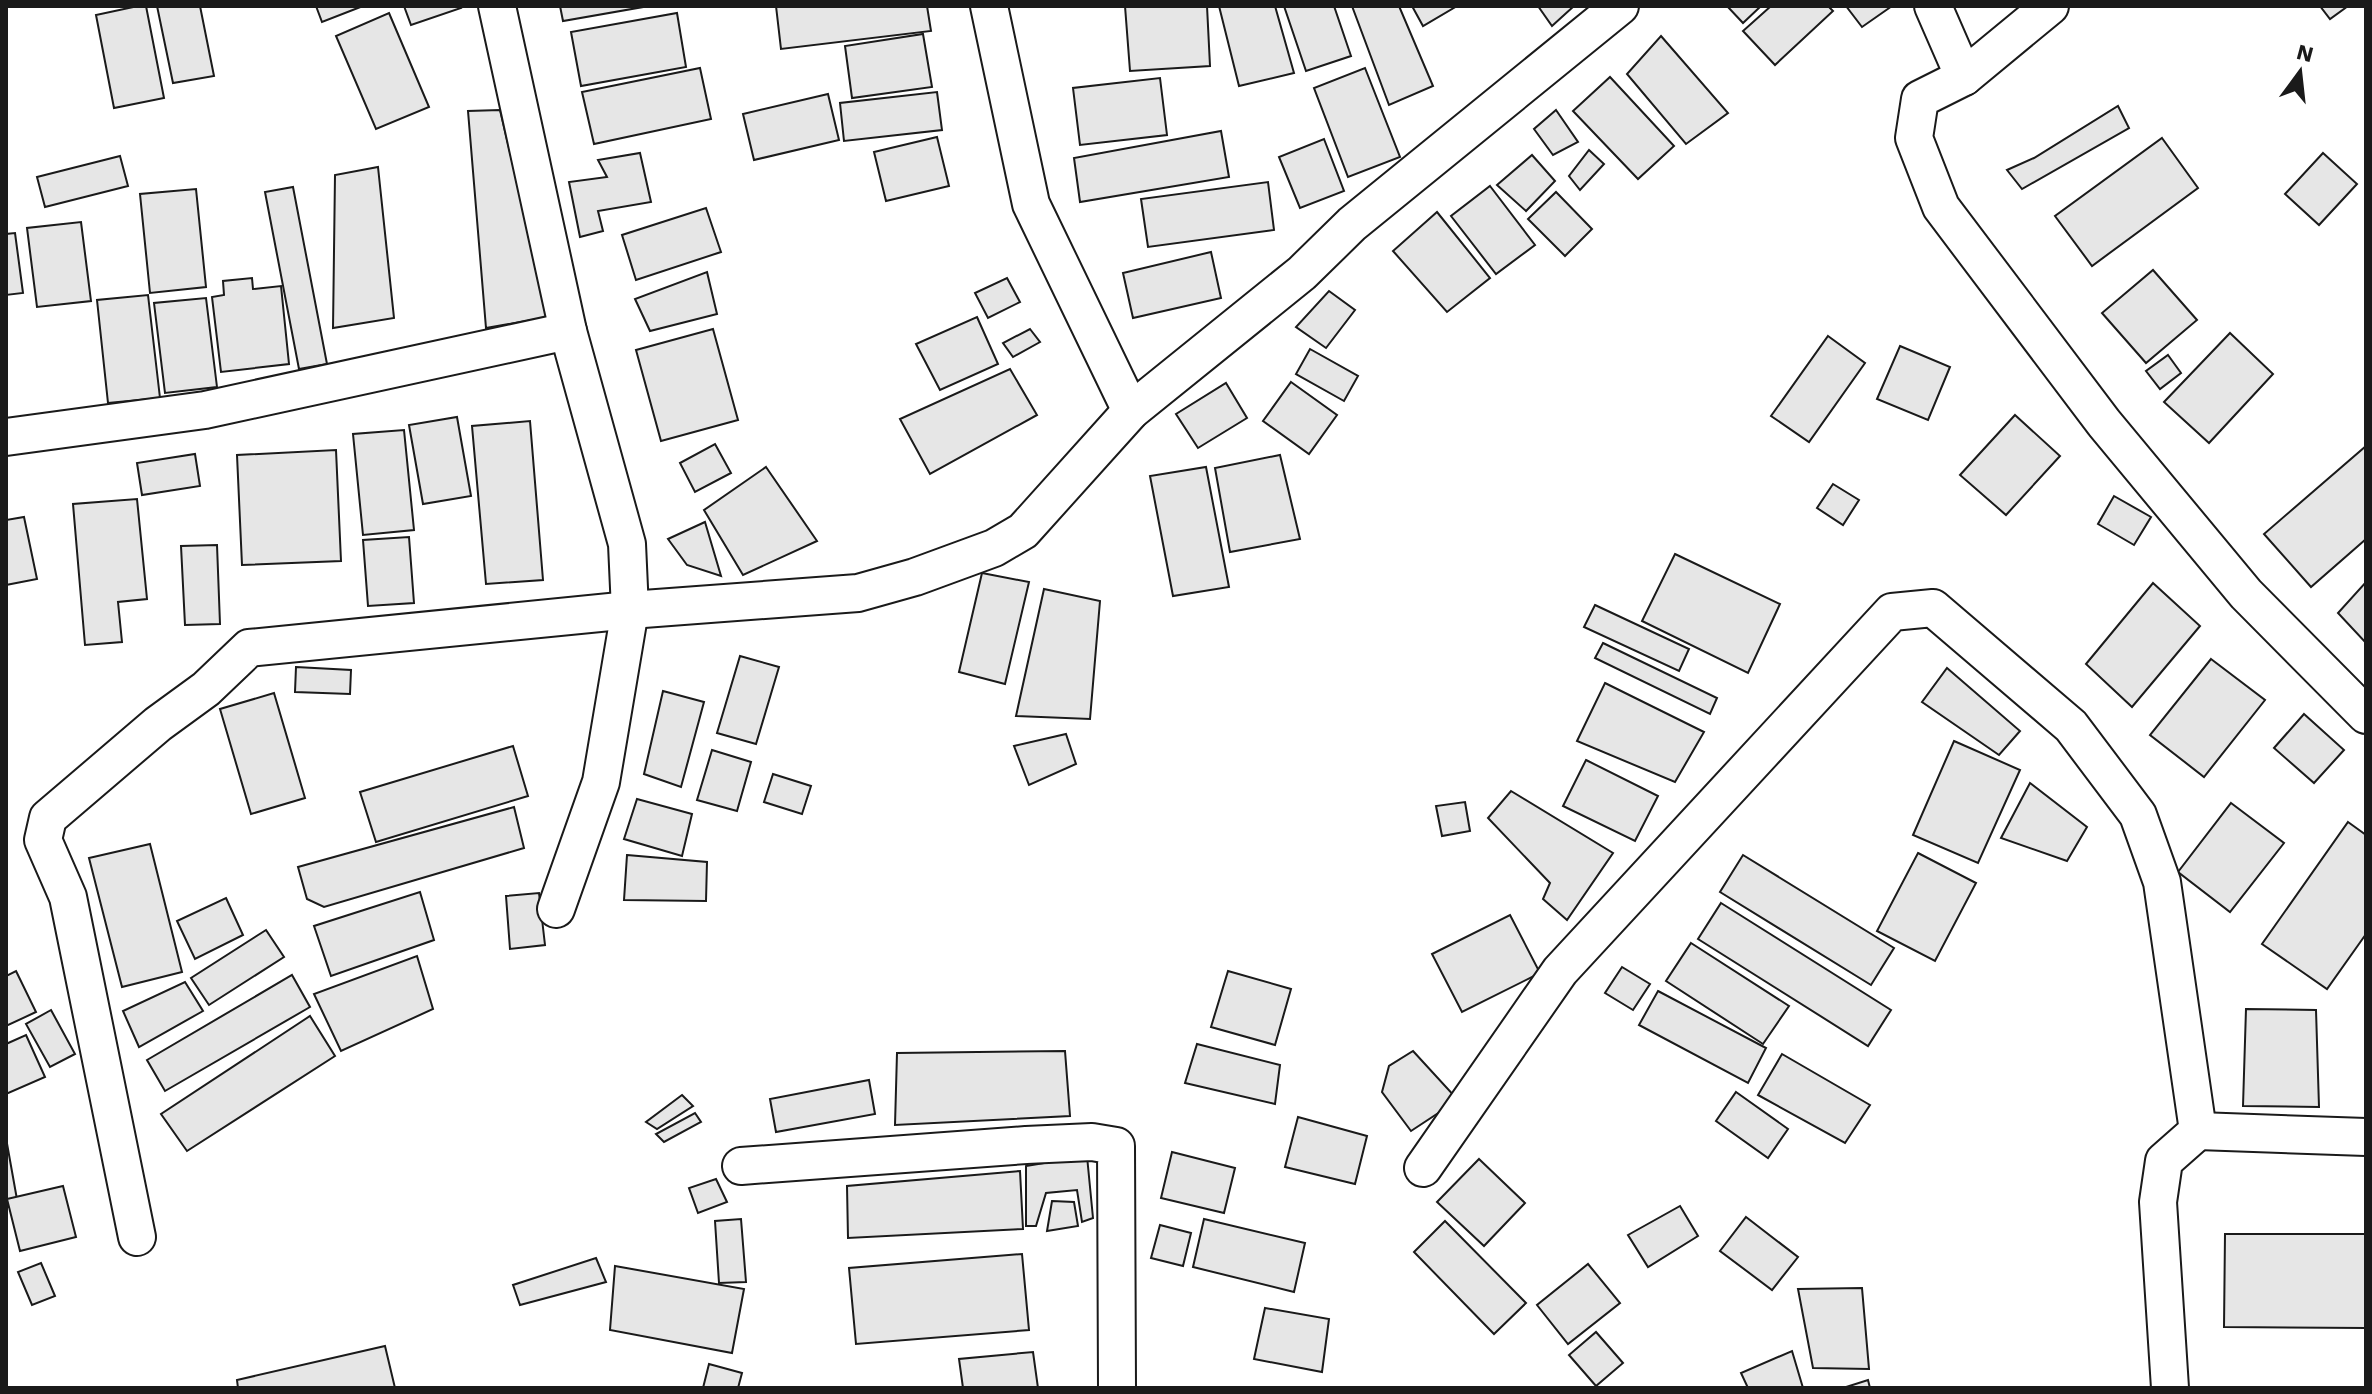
<svg xmlns="http://www.w3.org/2000/svg" width="2372" height="1394" font-family="'Work Sans',sans-serif">
	<style>
		.building { fill: #e6e6e6; stroke: #1a1a1a; stroke-width: 2 }
		.lines { fill: none; stroke-linecap: round; stroke-linejoin: round }
		.street-casing { stroke: #1a1a1a; stroke-width: 40 }
		.street { stroke: #fff; stroke-width: 36 }
	</style>
	<rect width="100%" height="100%" fill="#fff"/>
	<g class="building">
		<polygon points="138,6 146,6 164,98 114,108 96,15"/>
		<polygon points="157,6 200,6 214,76 173,83"/>
		<polygon points="316,6 363,6 322,22"/>
		<polygon points="404,6 460,6 461,8 411,25"/>
		<polygon points="560,6 642,6 643,7 563,21"/>
		<polygon points="776,6 927,6 931,31 781,49"/>
		<polygon points="1125,6 1207,6 1210,66 1130,71"/>
		<polygon points="1219,6 1275,6 1294,73 1239,86"/>
		<polygon points="1284,6 1334,6 1351,56 1306,71"/>
		<polygon points="1352,6 1399,6 1433,86 1389,105"/>
		<polygon points="1412,6 1457,6 1423,26"/>
		<polygon points="1538,6 1574,6 1552,26"/>
		<polygon points="1727,6 1761,6 1743,23"/>
		<polygon points="1771,6 1828,6 1833,11 1775,65 1743,31"/>
		<polygon points="1846,6 1892,6 1862,27"/>
		<polygon points="2320,6 2348,6 2330,19"/>
		<polygon points="389,13 429,107 376,129 336,36"/>
		<polygon points="677,13 686,67 581,86 571,32"/>
		<polygon points="923,34 932,87 852,98 845,46"/>
		<polygon points="1661,36 1728,113 1686,144 1627,74"/>
		<polygon points="700,68 711,119 594,144 582,92"/>
		<polygon points="1365,68 1400,157 1348,177 1314,88"/>
		<polygon points="1610,77 1674,146 1638,179 1573,111"/>
		<polygon points="1160,78 1167,135 1080,145 1073,88"/>
		<polygon points="937,92 942,130 844,141 840,103"/>
		<polygon points="828,94 839,140 754,160 743,114"/>
		<polygon points="2118,106 2129,128 2022,189 2007,170 2034,158"/>
		<polygon points="500,110 549,317 486,328 468,111"/>
		<polygon points="1556,110 1578,142 1553,155 1534,129"/>
		<polygon points="1221,131 1229,177 1080,202 1074,158"/>
		<polygon points="937,137 949,186 886,201 874,152"/>
		<polygon points="2162,138 2198,188 2092,266 2055,216"/>
		<polygon points="1324,139 1344,191 1300,208 1279,157"/>
		<polygon points="1589,150 1604,164 1580,190 1569,176"/>
		<polygon points="640,153 651,202 598,211 603,231 580,237 569,182 607,177 598,160"/>
		<polygon points="2323,153 2357,184 2319,225 2285,194"/>
		<polygon points="1532,155 1555,181 1526,211 1497,185"/>
		<polygon points="120,156 128,186 45,207 37,177"/>
		<polygon points="378,167 394,318 333,328 335,175"/>
		<polygon points="1268,182 1274,230 1148,247 1141,199"/>
		<polygon points="1490,186 1535,245 1496,274 1451,216"/>
		<polygon points="293,187 327,364 299,369 265,192"/>
		<polygon points="196,189 206,287 150,293 140,194"/>
		<polygon points="1556,192 1592,229 1565,256 1528,219"/>
		<polygon points="706,208 721,252 636,280 622,235"/>
		<polygon points="1437,212 1490,278 1447,312 1393,251"/>
		<polygon points="81,222 91,301 37,307 27,228"/>
		<polygon points="15,233 23,293 6,295 6,234"/>
		<polygon points="1211,252 1221,298 1133,318 1123,273"/>
		<polygon points="2153,270 2197,320 2146,363 2102,313"/>
		<polygon points="707,272 717,314 650,331 635,299"/>
		<polygon points="252,278 253,289 281,286 289,364 221,372 212,297 224,295 223,281"/>
		<polygon points="1007,278 1020,302 988,318 975,293"/>
		<polygon points="1329,291 1355,310 1326,348 1296,327"/>
		<polygon points="148,295 160,398 108,403 97,300"/>
		<polygon points="206,298 217,387 165,393 154,303"/>
		<polygon points="977,317 998,364 940,390 916,344"/>
		<polygon points="713,329 738,420 661,441 636,350"/>
		<polygon points="1030,329 1040,342 1013,357 1003,343"/>
		<polygon points="2230,333 2273,374 2209,443 2164,402"/>
		<polygon points="1828,336 1865,363 1809,442 1771,416"/>
		<polygon points="1900,346 1950,367 1928,420 1877,399"/>
		<polygon points="1310,349 1358,376 1344,401 1296,374"/>
		<polygon points="2168,355 2181,373 2160,389 2146,371"/>
		<polygon points="1010,369 1037,415 930,474 900,419"/>
		<polygon points="1291,382 1337,415 1309,454 1263,421"/>
		<polygon points="1226,383 1247,418 1198,448 1176,414"/>
		<polygon points="2015,415 2060,456 2006,515 1960,475"/>
		<polygon points="457,417 471,496 423,504 409,425"/>
		<polygon points="530,421 543,580 486,584 472,426"/>
		<polygon points="404,430 414,530 363,535 353,434"/>
		<polygon points="715,444 731,473 695,492 680,463"/>
		<polygon points="2366,446 2366,539 2311,587 2264,534"/>
		<polygon points="336,450 341,561 242,565 237,455"/>
		<polygon points="195,454 200,486 142,495 137,463"/>
		<polygon points="1280,455 1300,539 1230,552 1215,468"/>
		<polygon points="766,467 817,541 743,575 704,510"/>
		<polygon points="1206,467 1229,587 1173,596 1150,476"/>
		<polygon points="1833,484 1859,500 1843,525 1817,508"/>
		<polygon points="2114,496 2151,517 2134,545 2098,524"/>
		<polygon points="137,499 147,599 118,602 122,642 85,645 73,504"/>
		<polygon points="24,517 37,579 6,585 6,520"/>
		<polygon points="705,522 721,576 687,565 668,539"/>
		<polygon points="409,537 414,603 368,606 363,540"/>
		<polygon points="217,545 220,624 185,625 181,546"/>
		<polygon points="1675,554 1780,604 1748,673 1642,621"/>
		<polygon points="982,573 1029,582 1005,684 959,672"/>
		<polygon points="2366,582 2366,643 2338,613"/>
		<polygon points="2153,583 2200,626 2132,707 2086,664"/>
		<polygon points="1044,589 1100,601 1090,719 1016,716"/>
		<polygon points="1595,605 1689,649 1679,671 1584,627"/>
		<polygon points="1603,643 1717,698 1710,714 1595,658"/>
		<polygon points="740,656 779,667 756,744 717,733"/>
		<polygon points="2211,659 2265,700 2204,777 2150,735"/>
		<polygon points="296,667 351,670 350,694 295,692"/>
		<polygon points="1947,668 2020,731 1999,755 1922,702"/>
		<polygon points="1605,683 1704,732 1675,782 1577,741"/>
		<polygon points="663,691 704,702 681,787 644,774"/>
		<polygon points="274,693 305,798 251,814 220,709"/>
		<polygon points="2304,714 2344,750 2314,783 2274,748"/>
		<polygon points="1066,734 1076,764 1029,785 1014,746"/>
		<polygon points="1954,741 2020,770 1978,863 1913,835"/>
		<polygon points="513,746 528,796 376,842 360,792"/>
		<polygon points="712,750 751,762 737,811 697,800"/>
		<polygon points="1586,760 1658,796 1635,841 1563,806"/>
		<polygon points="773,774 811,786 802,814 764,802"/>
		<polygon points="2030,783 2087,827 2067,861 2001,838"/>
		<polygon points="1511,791 1613,853 1567,920 1543,899 1550,883 1488,818"/>
		<polygon points="637,799 692,814 682,856 624,839"/>
		<polygon points="1465,802 1470,831 1442,836 1436,806"/>
		<polygon points="2231,803 2284,843 2230,912 2178,872"/>
		<polygon points="514,807 524,848 324,907 307,899 298,867"/>
		<polygon points="2348,822 2366,835 2366,934 2327,989 2262,944"/>
		<polygon points="150,844 182,972 122,987 89,858"/>
		<polygon points="1918,853 1976,883 1935,961 1877,931"/>
		<polygon points="627,855 707,862 706,901 624,900"/>
		<polygon points="1743,855 1894,948 1871,985 1720,892"/>
		<polygon points="420,892 434,940 331,976 314,926"/>
		<polygon points="539,893 545,945 510,949 506,896"/>
		<polygon points="226,898 243,935 195,959 177,921"/>
		<polygon points="1721,903 1891,1010 1868,1046 1698,939"/>
		<polygon points="1510,915 1540,973 1462,1012 1432,954"/>
		<polygon points="266,930 284,957 209,1005 191,978"/>
		<polygon points="1691,943 1789,1006 1763,1044 1666,981"/>
		<polygon points="417,956 433,1009 341,1051 314,994"/>
		<polygon points="1622,967 1650,984 1633,1010 1605,993"/>
		<polygon points="16,971 36,1012 6,1026 6,976"/>
		<polygon points="1228,971 1291,989 1275,1045 1211,1027"/>
		<polygon points="292,975 310,1007 165,1091 147,1060"/>
		<polygon points="185,982 203,1011 139,1047 123,1011"/>
		<polygon points="1658,991 1766,1048 1748,1083 1639,1025"/>
		<polygon points="2246,1009 2316,1010 2319,1107 2243,1106"/>
		<polygon points="51,1010 75,1054 50,1067 26,1024"/>
		<polygon points="310,1016 335,1056 187,1151 161,1114"/>
		<polygon points="26,1035 45,1077 6,1094 6,1044"/>
		<polygon points="1197,1044 1280,1065 1275,1104 1185,1083"/>
		<polygon points="1065,1051 1070,1116 895,1125 897,1053"/>
		<polygon points="1413,1051 1458,1100 1411,1131 1382,1092 1389,1066"/>
		<polygon points="1782,1054 1870,1105 1845,1143 1758,1095"/>
		<polygon points="869,1080 875,1114 776,1132 770,1099"/>
		<polygon points="1736,1092 1788,1129 1768,1158 1716,1121"/>
		<polygon points="682,1095 693,1106 657,1129 646,1122"/>
		<polygon points="695,1113 701,1122 664,1142 656,1134"/>
		<polygon points="1298,1117 1367,1136 1355,1184 1285,1167"/>
		<polygon points="6,1138 18,1205 6,1207"/>
		<polygon points="1172,1152 1235,1168 1224,1213 1161,1198"/>
		<polygon points="1087,1156 1093,1218 1082,1222 1077,1190 1046,1193 1036,1226 1026,1226 1026,1166"/>
		<polygon points="1479,1159 1525,1203 1484,1246 1437,1202"/>
		<polygon points="1020,1171 1023,1229 848,1238 847,1186"/>
		<polygon points="716,1179 727,1202 698,1213 689,1188"/>
		<polygon points="63,1186 76,1237 20,1251 7,1199"/>
		<polygon points="1052,1201 1074,1202 1078,1226 1047,1231"/>
		<polygon points="1680,1206 1698,1236 1648,1267 1628,1235"/>
		<polygon points="1746,1217 1798,1257 1772,1290 1720,1251"/>
		<polygon points="741,1219 746,1282 719,1283 715,1221"/>
		<polygon points="1204,1219 1305,1243 1294,1292 1193,1267"/>
		<polygon points="1445,1221 1526,1303 1494,1334 1414,1252"/>
		<polygon points="1160,1225 1191,1233 1183,1266 1151,1258"/>
		<polygon points="2225,1234 2366,1234 2366,1328 2224,1327"/>
		<polygon points="1022,1254 1029,1330 856,1344 849,1268"/>
		<polygon points="596,1258 606,1282 520,1305 513,1285"/>
		<polygon points="41,1263 55,1296 32,1305 18,1272"/>
		<polygon points="1588,1264 1620,1303 1568,1344 1537,1305"/>
		<polygon points="615,1266 744,1289 732,1353 610,1330"/>
		<polygon points="1862,1288 1869,1369 1813,1368 1798,1289"/>
		<polygon points="1265,1308 1329,1319 1322,1372 1254,1359"/>
		<polygon points="1596,1332 1623,1363 1596,1386 1569,1355"/>
		<polygon points="385,1346 395,1388 238,1388 237,1380"/>
		<polygon points="1792,1351 1803,1388 1748,1388 1741,1373"/>
		<polygon points="1033,1352 1038,1388 963,1388 959,1359"/>
		<polygon points="709,1364 742,1373 738,1388 703,1388"/>
		<polygon points="1868,1380 1870,1388 1843,1388"/>
	</g>
	<g class="lines">
		<g class="street-casing">
			<g id="street">
				<polyline points="497,6 568,331 627,544 630,610 601,782 556,909"/>
				<polyline points="989,6 1031,204 1131,411"/>
				<polyline points="1933,6 1964,77"/>
				<polyline points="2050,6 1964,77 1920,99 1914,138 1941,207 2104,423 2246,594 2366,715"/>
				<polyline points="6,437 205,410 568,331"/>
				<polyline points="2198,1131 2366,1137"/>
				<polyline points="741,1166 1026,1145 1092,1142 1116,1146 1117,1388"/>
				<polyline points="1423,1168 1560,971 1892,612 1933,608 2071,726 2138,815 2162,882 2198,1131 2164,1161 2158,1202 2170,1388"/>
				<polyline points="137,1237 68,897 43,840 48,818 158,724 206,689 249,648 630,610 858,593 915,577 994,548 1023,531 1131,411 1302,273 1352,224 1620,6"/>
			</g>
		</g>
		<use href="#street" class="street"/>
	</g>
	<rect width="2372" height="1394" fill="none" stroke="#1a1a1a" stroke-width="16"/>
	<g transform="translate(2300 72) rotate(15)" stroke="#ffffff" stroke-width="6" paint-order="stroke">
	<path d="M0-6L14 30L0 20L-14 30Z" fill="#1a1a1a"/>
	<text y="-12" font-size="22" font-weight="bold" text-anchor="middle" fill="#1a1a1a">N</text>
	</g>
</svg>
